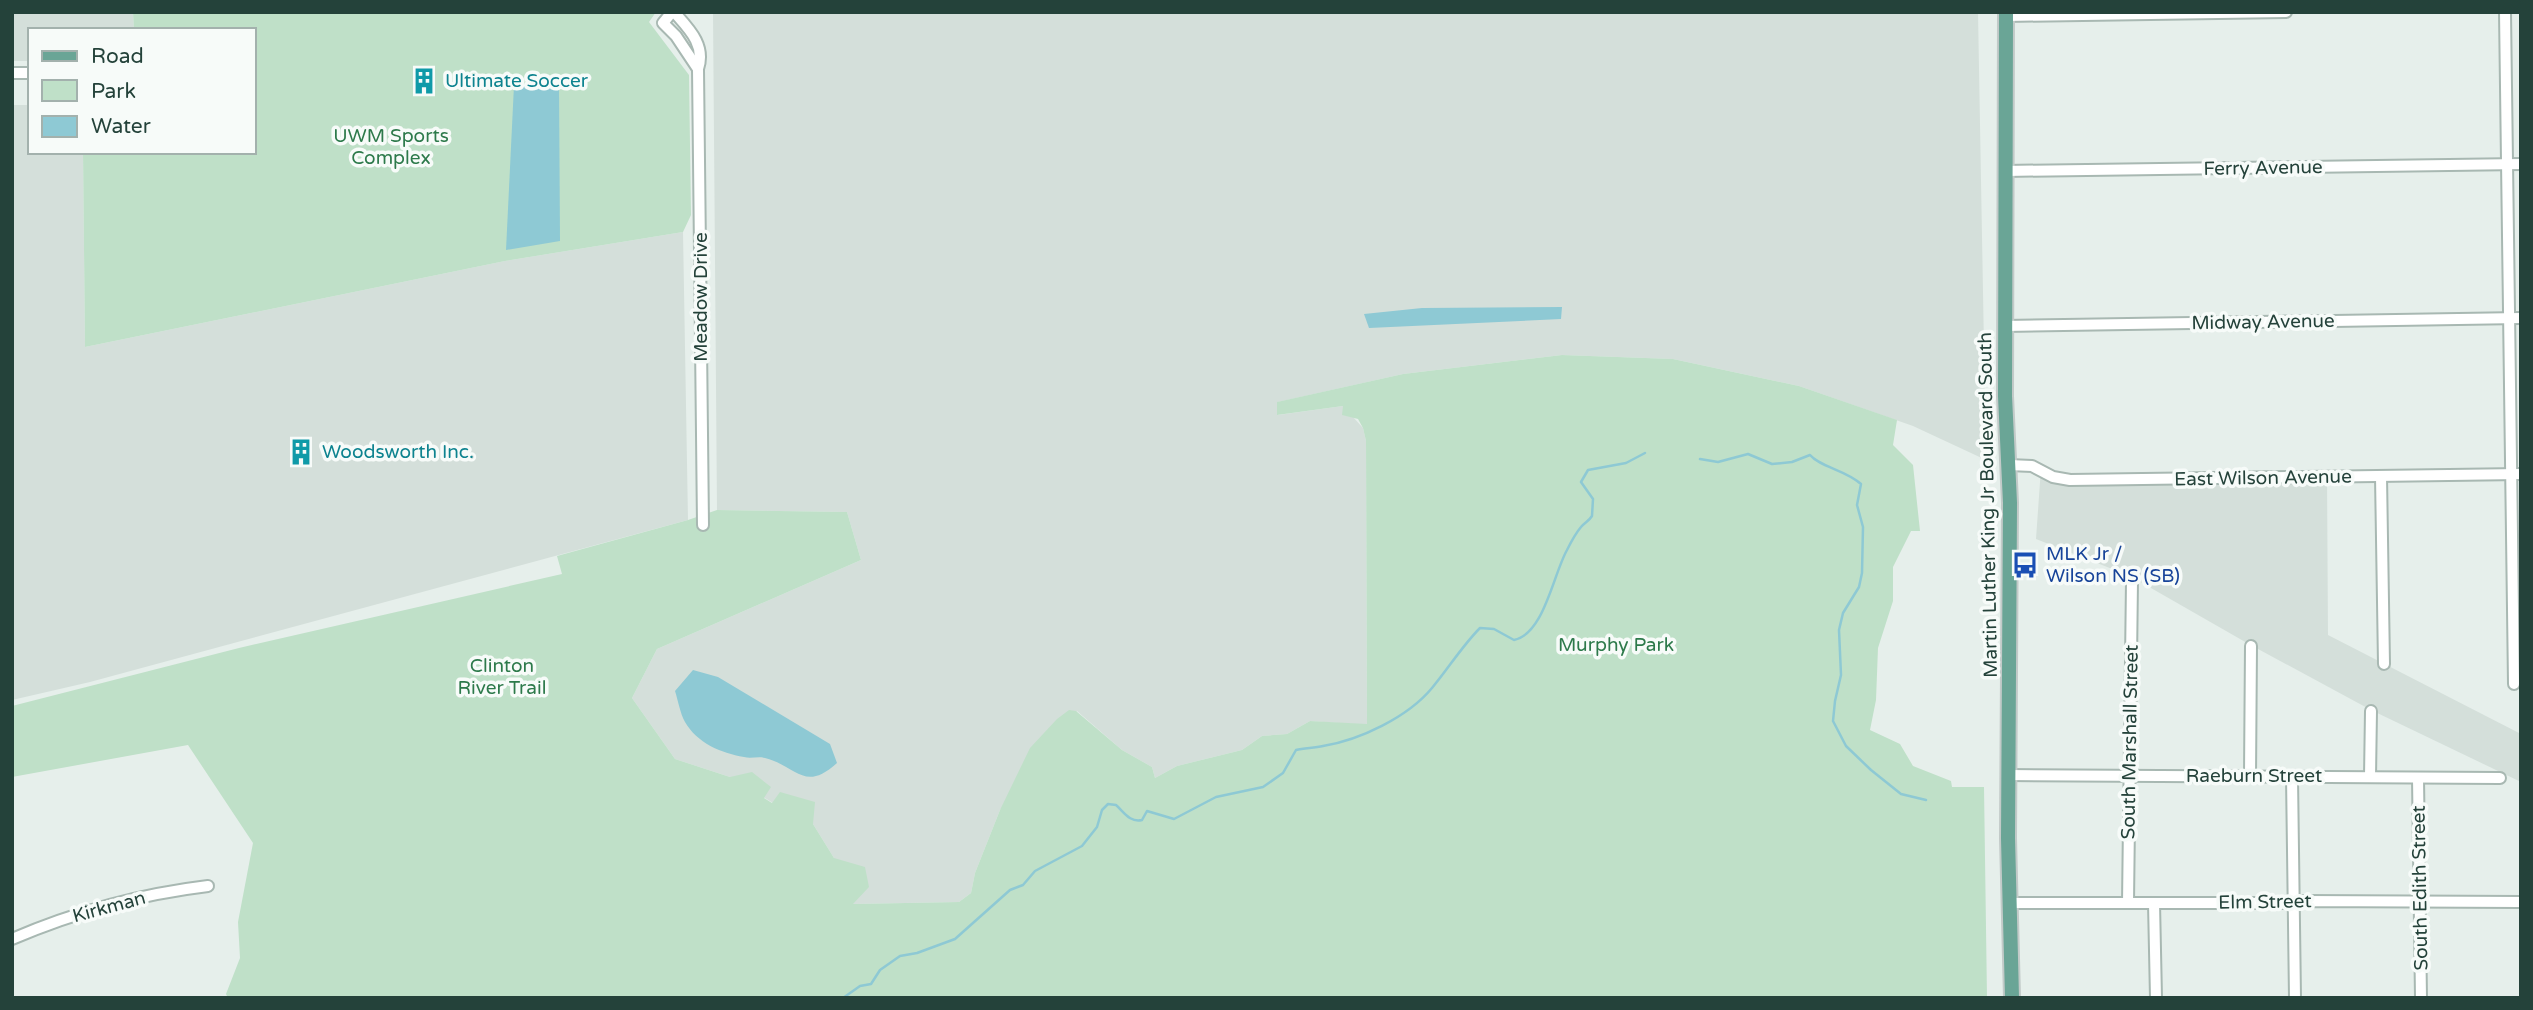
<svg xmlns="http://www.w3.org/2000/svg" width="2533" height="1010" font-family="'Varela Round',sans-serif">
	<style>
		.built { fill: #d4dfda }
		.green { fill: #bfe0c8 }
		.water { fill: #8ec9d4 }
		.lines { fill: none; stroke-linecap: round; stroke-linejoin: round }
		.stream { stroke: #8ec9d4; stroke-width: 2.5 }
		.minor-casing { stroke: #a8b8b2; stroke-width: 14 }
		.major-casing { stroke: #c2cac8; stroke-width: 18 }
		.minor { stroke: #fff; stroke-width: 10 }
		.major { stroke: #6aa596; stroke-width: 14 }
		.labels { text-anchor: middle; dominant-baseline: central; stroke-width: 7; stroke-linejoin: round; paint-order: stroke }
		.culture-label { font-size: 19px; fill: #0d838f; stroke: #f7fbf9; text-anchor: start }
		.park-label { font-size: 19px; fill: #2d7a4b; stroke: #f7fbf9 }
		.street-label { font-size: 19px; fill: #24423a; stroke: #f7fbf9 }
		.transit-label { font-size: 19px; fill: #164399; stroke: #f7fbf9; text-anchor: start }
	</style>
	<rect width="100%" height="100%" fill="#e6efeb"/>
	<g class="built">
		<polygon points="12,12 133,12 134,30 30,30 30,61 12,61"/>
		<polygon points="713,12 1978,12 1986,460 1913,426 1799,386 1673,359 1562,355 1403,374 1278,402 1278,415 1343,406 1363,428 1366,441 1367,725 1310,721 1287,734 1262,736 1242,750 1177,766 1155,778 1152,767 1122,750 1077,711 1000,810 975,873 971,893 959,902 852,904 834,858 813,824 773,803 730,777 675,759 632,698 657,649 861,560 847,512 717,510"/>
		<polygon points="12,105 30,105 30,152 83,152 85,347 505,261 683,232 688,520 90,682 12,700"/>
		<polygon points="2041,468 2060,476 2327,476 2328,635 2521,734 2521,782 2371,710 2247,643 2130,576 2036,539"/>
	</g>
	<g class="green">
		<polygon points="133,12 656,12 649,22 689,75 691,215 683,232 505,261 85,347 83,152 254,152 254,30 134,30"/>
		<polygon points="1562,355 1673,359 1799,386 1897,420 1893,445 1913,465 1920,531 1911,531 1893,567 1893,601 1878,648 1876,700 1870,730 1900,744 1913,766 1951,781 1952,787 1984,787 1987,998 228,998 226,994 240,958 238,922 253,843 188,745 12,777 12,706 239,648 562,574 557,556 688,520 717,510 847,512 861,560 657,649 632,698 675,759 730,777 752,772 771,787 764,798 772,803 780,792 815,802 813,824 834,858 865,867 869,887 853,904 959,902 971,893 975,873 1000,810 1030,748 1057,719 1069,710 1076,711 1122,750 1152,767 1155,778 1177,766 1242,750 1262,736 1287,734 1310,721 1367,724 1366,441 1363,428 1358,419 1342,415 1343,406 1277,415 1277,402 1403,374"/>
	</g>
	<g class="water">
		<polygon points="559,83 560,241 506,250 514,85"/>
		<polygon points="1562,307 1561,319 1369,328 1364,314 1422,308"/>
		<path d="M693,670L718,677L830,744L837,763C804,793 797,766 765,758C758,756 751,759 744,757C721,753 697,743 685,722C680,713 678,700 675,691Z"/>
	</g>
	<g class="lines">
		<g class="stream">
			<path d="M1700,459L1718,462L1748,454L1772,464L1792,462L1810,455C1820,467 1846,470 1861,484L1857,505L1863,527L1862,573L1859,587L1843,613L1839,630L1841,675L1835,701L1833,721L1846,746L1871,770L1901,794L1926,800"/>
			<path d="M843,998L860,986L871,984L880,970L900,956L917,953L955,939L1010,890L1023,885L1035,871L1082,846L1097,827L1102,810L1108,804L1116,805C1124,812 1130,823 1142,820L1147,811L1174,819L1216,797L1263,787L1283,773L1296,750C1304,748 1314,748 1323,746C1360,740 1408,717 1432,688C1448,669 1462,646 1480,628L1494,629L1514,640C1544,634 1553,575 1567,550C1571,542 1575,534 1581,527C1585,522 1589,521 1592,516L1593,499L1581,482L1588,470L1626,463L1645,453"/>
		</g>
		<g class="minor-casing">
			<g id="minor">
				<polyline points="672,12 663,23 676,36 698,69"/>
				<path d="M674,12C689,29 706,45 698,69L703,525"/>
				<polyline points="2505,12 2514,684"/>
				<polyline points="2006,16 2286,12"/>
				<polyline points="12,73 30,73"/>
				<polyline points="2005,171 2521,164"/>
				<polyline points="2005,326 2521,318"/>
				<polyline points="2009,465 2032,466 2053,477 2070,480 2521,474"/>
				<polyline points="2381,476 2384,664"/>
				<polyline points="2008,775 2500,778"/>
				<polyline points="2250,776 2251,646"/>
				<polyline points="2292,777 2295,998"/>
				<polyline points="2370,777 2371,711"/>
				<polyline points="2418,778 2421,998"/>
				<polyline points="2010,903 2284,903 2304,901 2521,902"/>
				<polyline points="2128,903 2132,581"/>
				<polyline points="2154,903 2156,998"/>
				<path d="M12,939C75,912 141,894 208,886"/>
			</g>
		</g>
		<g class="major-casing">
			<polyline id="major" points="2006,12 2005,396 2010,503 2008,838 2012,998"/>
		</g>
		<use href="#minor" class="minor"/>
		<use href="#major" class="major"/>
	</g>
	<defs>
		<g id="building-bare" transform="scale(2.1)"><path d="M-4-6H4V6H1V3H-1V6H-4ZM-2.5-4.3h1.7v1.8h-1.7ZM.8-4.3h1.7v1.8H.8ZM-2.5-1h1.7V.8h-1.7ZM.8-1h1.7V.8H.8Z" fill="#0f9aa8" stroke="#f7fbf9" stroke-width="2.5" paint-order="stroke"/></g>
		<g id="bus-bare" transform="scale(2.1)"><path d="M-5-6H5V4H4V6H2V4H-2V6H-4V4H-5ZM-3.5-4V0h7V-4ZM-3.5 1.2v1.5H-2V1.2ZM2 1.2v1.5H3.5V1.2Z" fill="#1a4fb4" stroke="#f7fbf9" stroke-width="2.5" paint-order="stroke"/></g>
	</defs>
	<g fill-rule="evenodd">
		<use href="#building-bare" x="424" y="81"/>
		<use href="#building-bare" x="301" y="452"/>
		<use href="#bus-bare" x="2025" y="565"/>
	</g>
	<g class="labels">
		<g class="culture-label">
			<text x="445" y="81">Ultimate Soccer</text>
			<text x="322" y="452">Woodsworth Inc.</text>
		</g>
		<g class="park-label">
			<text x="391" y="136">UWM Sports<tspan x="391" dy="22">Complex</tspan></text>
			<text x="1616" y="645">Murphy Park</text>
			<text x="502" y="666">Clinton<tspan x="502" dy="22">River Trail</tspan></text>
		</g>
		<g class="street-label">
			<text transform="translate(2263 168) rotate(-1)">Ferry Avenue</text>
			<text transform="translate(701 297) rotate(-90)">Meadow Drive</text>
			<text transform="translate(2263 322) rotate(-1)">Midway Avenue</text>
			<text transform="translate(2263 478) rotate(-1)">East Wilson Avenue</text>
			<text transform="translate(1988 505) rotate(-91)">Martin Luther King Jr Boulevard South</text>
			<text transform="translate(2130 742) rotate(-89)">South Marshall Street</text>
			<text x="2254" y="776">Raeburn Street</text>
			<text transform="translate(2420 888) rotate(-91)">South Edith Street</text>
			<text transform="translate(2265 902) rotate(-1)">Elm Street</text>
			<text transform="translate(109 907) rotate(-15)">Kirkman</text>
		</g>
		<g class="transit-label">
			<text x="2046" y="554">MLK Jr /<tspan x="2046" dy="22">Wilson NS (SB)</tspan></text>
		</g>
	</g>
	<rect width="2533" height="1010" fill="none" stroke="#24423a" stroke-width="28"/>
	<rect x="28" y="28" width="228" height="126" fill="#f7fbf9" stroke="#a3b1ad" stroke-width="2"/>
	<rect x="42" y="51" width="35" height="10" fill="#6aa596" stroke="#a3b1ad" stroke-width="2"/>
	<text x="91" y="63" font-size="21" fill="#24423a">Road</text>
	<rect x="42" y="80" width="35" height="21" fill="#bfe0c8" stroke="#a3b1ad" stroke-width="2"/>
	<text x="91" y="98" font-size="21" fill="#24423a">Park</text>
	<rect x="42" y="116" width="35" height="21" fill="#8ec9d4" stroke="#a3b1ad" stroke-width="2"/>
	<text x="91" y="133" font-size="21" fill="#24423a">Water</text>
</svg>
